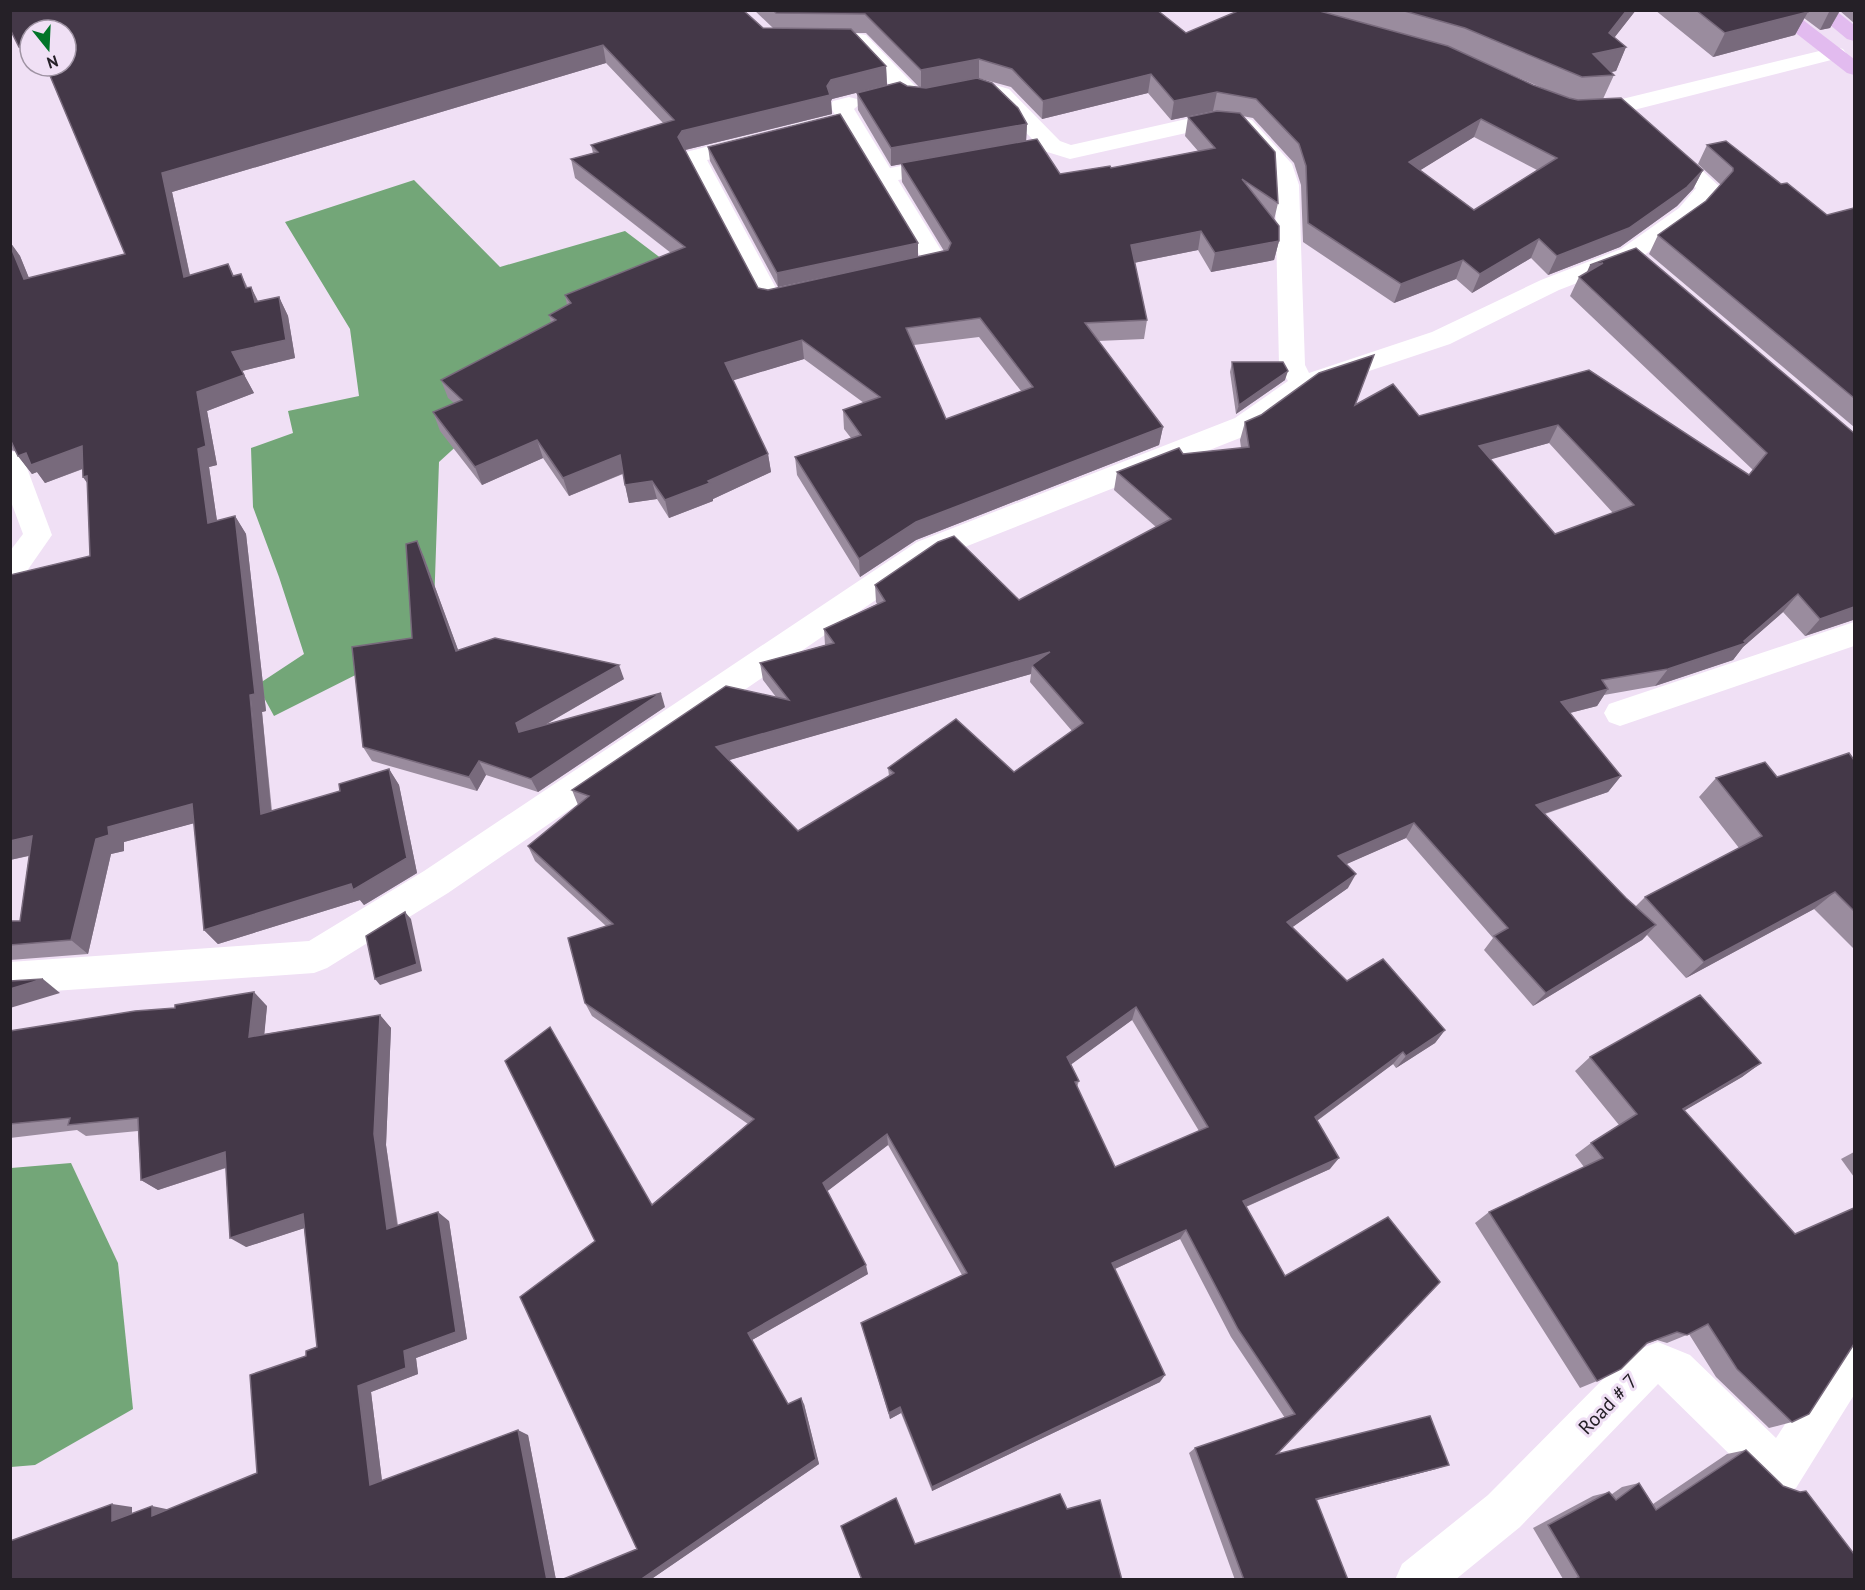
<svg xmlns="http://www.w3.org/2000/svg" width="1865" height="1590" font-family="'PT Sans',sans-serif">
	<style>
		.water { fill: #73a678 }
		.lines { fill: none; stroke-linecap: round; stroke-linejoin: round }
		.minor { fill: #fff; fill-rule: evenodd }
		.major { fill: #e2bbef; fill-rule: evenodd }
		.wall { fill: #9a8c9e; fill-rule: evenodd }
		.shaded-wall { fill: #786a7c }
		.building { fill: #443848; stroke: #786a7c; stroke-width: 1.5; fill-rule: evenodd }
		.labels { text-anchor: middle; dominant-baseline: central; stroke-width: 6; stroke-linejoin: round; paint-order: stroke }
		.near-street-label { font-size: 20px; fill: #252027; stroke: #f0e0f5 }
	</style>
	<rect width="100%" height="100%" fill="#f0e0f5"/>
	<g class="water">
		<polygon points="414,180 500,267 625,231 765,337 474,430 439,462 433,636 274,716 257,685 304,654 279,577 253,507 251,448 293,433 288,411 359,396 350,329 285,222"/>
		<polygon points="71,1163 118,1263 133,1409 35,1465 11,1467 11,1168"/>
	</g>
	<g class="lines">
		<g class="minor">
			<polygon points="854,33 866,35 920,91 978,80 1009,89 1060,141 1071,145 1213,113 1244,118 1252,120 1292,164 1299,185 1305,365 1309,373 1432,332 1541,280 1621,249 1679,208 1696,188 1657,153 1654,148 1657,143 1665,141 1673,143 1721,188 1695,218 1639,259 1559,290 1450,344 1312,390 1255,432 937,558 448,893 327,968 314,973 10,994 10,962 309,941 424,871 917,542 1235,418 1288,381 1279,365 1275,185 1273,170 1237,130 1213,127 1070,159 1044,151 993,99 977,93 920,104 905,102 853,45 847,43 844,39 847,35"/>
			<polygon points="1836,47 1843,49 1846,53 1843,57 1618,114 1583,118 1575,116 1572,111 1575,106 1618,100"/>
			<polygon points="849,97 857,99 860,104 854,109 890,168 906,165 914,167 917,172 914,177 898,180 949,263 946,268 903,278 894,275 891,270 894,265 922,259 842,126 799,137 791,135 788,130 791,125 835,115 830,106 833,101"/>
			<polygon points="752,135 760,137 763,142 760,147 707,160 777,290 803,284 812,286 815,292 812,298 770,307 761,305 683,157 686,152"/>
			<polygon points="10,451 20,453 24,460 52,535 20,581 10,584 10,551 23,534 10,499"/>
			<polygon points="1854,622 1854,646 1620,726 1609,722 1604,713 1609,704"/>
			<polygon points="1854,1336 1854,1395 1796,1488 1780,1494 1764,1488 1658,1384 1520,1527 1455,1580 1395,1580 1402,1564 1488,1495 1629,1353 1658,1342 1690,1355 1776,1438 1839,1342"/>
		</g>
		<g class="major">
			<polygon points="1766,10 1790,10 1854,59 1854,75 1847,73"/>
			<polygon points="1812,10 1835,10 1854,25 1854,41 1847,39"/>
		</g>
	</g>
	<g class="wall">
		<path d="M10,10H743L763,28H773L754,10H1157L1186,33L1240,10H1636L1614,38L1626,47L1616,71L1611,72L1614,75L1603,99L1578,100L1621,98L1703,170L1693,189L1677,206L1620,247L1548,275L1531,258L1472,293L1456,279L1394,303L1303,242L1301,185L1294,163L1253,118L1242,116L1275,152L1278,203L1274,220L1279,226V241L1274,260L1211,272L1198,250L1134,263L1147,320L1144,339L1098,341L1163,427L1159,445L916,540L860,577L797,475L795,457L851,438L844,429L843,410L864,403L804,359L733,380L768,454L771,472L713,499V501L669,518L657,499L629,503L623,474L569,496L543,458L482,485L440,431L433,412L454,403L448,398L441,380L551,323L549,315L567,305L565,295L671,253L575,178L571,159L593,153L591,145L663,123L606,63L172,192L190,275L228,264L234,276L241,274L248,288L251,287L258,301L279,297L288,316L295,358L242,371L254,393L207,411L217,465L209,467L217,521L235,516L246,534L266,711L262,712L272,811L340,791L339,784L389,769L399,785L417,873L364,905L360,900L218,944L204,930L194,823L124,842V851L111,854L88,954L10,960V921H20L29,856L10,860V575L90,556L88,484L83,477V469L45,483L37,472L32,474L18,456L15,451L10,450V242L20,256L29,278L125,254L47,69L29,66L19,47L10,29ZM30,30H66V66H30ZM855,33H866L919,87L907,86L900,82L857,93L858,110L891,166L901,164L902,182L944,251L918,257V243L840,114L708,147L710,161L778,287L864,269L768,290L758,288L685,150L832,114L831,101L832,99L887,85L886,66ZM1503,71L1554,93L1533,85ZM978,78L1011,87L1042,119L1148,93L1171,120L1215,111L1188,117L1185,136L1198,151L1111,168L1110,166L1060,174L1037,139L1026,141L1027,124L1018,108L992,83ZM1474,137L1537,170L1474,210L1420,170ZM979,337L1021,391L946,419L914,345Z"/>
		<polygon points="1655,10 1854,10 1854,23 1840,11 1830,28 1820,30 1804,18 1795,35 1713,57"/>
		<polygon points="1707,145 1781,184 1827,215 1854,208 1854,427 1649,254 1658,235 1706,201 1721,185 1698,164"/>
		<path d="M1579,277L1854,433V621L1853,620L1805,636L1783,612L1743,647L1733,660L1655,686L1604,695L1597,706L1570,713L1621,776L1608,792L1545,814L1626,898L1635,907L1645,897L1739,848L1699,797L1716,778L1777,777L1854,760V949L1814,909L1686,978L1647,935L1642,940L1533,1006L1484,950L1493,938L1406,838L1346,864L1348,888L1292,927L1347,981L1445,1030L1435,1043L1396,1068L1393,1064L1317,1121L1330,1169L1246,1207L1285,1276L1388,1217L1277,1454L1436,1469L1316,1500L1348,1580H1235L1189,1453L1195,1448L1285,1418L1231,1337L1180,1239L1115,1269L1160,1382L932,1491L901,1413L890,1419L861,1323L962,1275L888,1145L827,1191L868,1274L752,1340L788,1404H804L819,1464L650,1580H561L637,1549L652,1204L748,1124L592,1016L585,1003L606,926L535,861L528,846L578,805L572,790L776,697L763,680L760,663L825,645L824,629L877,604L876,602L875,585L1019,600L1156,527L1114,490L1117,472L1183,454L1241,448L1240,440L1245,422L1356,405L1419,416L1589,370L1749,475L1753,470L1570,296ZM1549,443L1613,513L1555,534L1490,459ZM1031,674L1030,682L1072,731L1014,772L888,768L889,776L798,831L729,760ZM1132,1020L1199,1131L1115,1167L1077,1087L1079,1081L1071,1064Z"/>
		<polygon points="1232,362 1285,380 1236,414 1230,372"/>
		<polygon points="417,541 424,557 458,650 624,679 545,725 665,707 538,792 486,775 477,791 372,761 363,747 412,638"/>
		<polygon points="267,1006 264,1034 380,1015 391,1028 386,1145 398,1225 449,1221 467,1339 416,1358 418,1374 371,1392 382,1481 528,1435 556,1580 10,1580 132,1507 132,1514 169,1509 257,1473 306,1356 317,1347 304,1228 246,1247 226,1168 158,1190 141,1180 138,1131 86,1136 77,1130 10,1138 10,1031"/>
		<polygon points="1590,1057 1761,1063 1742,1077 1685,1110 1792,1422 1769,1428 1716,1377 1689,1334 1667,1343 1657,1340 1646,1344 1597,1381 1580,1388 1475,1223 1489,1212 1584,1167 1575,1155 1591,1143 1619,1125 1575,1071"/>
		<polygon points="1854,1152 1854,1177 1841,1159"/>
		<polygon points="1746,1450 1854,1580 1561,1580 1563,1579 1533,1528 1593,1496 1609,1492 1612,1494 1622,1487 1639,1483 1653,1504 1727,1454"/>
	</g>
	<g class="shaded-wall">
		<polygon points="1627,10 1636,10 1603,52 1626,47 1616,71 1595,76 1593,54"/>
		<polygon points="1830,10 1840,10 1830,28 1820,30"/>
		<polygon points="1808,12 1795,35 1713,57 1725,33"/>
		<polygon points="603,45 606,63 172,192 194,295 184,277 162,173"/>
		<polygon points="979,59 979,78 921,89 921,70"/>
		<polygon points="886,66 887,85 832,99 831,101 832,114 685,150 681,156 678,137 682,131 827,86 831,80"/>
		<polygon points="1151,74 1148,93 1042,119 1043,101"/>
		<polygon points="1217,92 1213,111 1171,120 1174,101"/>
		<polygon points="1481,119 1474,137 1403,181 1409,162"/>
		<polygon points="1027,124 1026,142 891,166 891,148"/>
		<polygon points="1703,170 1693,189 1677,206 1620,247 1548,275 1557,256"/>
		<polygon points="1201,231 1198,250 1128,264 1131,245"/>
		<polygon points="1539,239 1531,258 1472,293 1480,274"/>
		<polygon points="1279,241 1274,260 1211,272 1215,253"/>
		<polygon points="10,242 20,256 37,298 24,279 10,245"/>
		<polygon points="918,243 918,257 778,287 777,273"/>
		<polygon points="1463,260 1456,279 1394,303 1401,284"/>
		<polygon points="1603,263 1583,281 1590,265"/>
		<polygon points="251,287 260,306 255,302"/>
		<polygon points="279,297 288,316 295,358 242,371 254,393 207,411 217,465 209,467 220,541 208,523 198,449 197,392"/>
		<polygon points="802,340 804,359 728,382 725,363"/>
		<polygon points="1288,371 1285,380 1236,414 1239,405"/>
		<polygon points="1558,425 1549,443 1471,465 1479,446"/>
		<polygon points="1163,427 1159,445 916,540 860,577 859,559 916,522"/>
		<polygon points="537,440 543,458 482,485 475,467"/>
		<polygon points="82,446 95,464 45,483 37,472 32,474 18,456 26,453"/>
		<polygon points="768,454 771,472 713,499 713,501 669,518 665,500"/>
		<polygon points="620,455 624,473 569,496 563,478"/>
		<polygon points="87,476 96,495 83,477"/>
		<polygon points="652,481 657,499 629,503 625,485"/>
		<polygon points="235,516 246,534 266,711 262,712 273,830 261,814"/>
		<polygon points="417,541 424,557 464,666 456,651"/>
		<polygon points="1798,594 1783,612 1743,647 1733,660 1655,686 1668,669 1744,641"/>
		<polygon points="1854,607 1854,618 1853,620 1805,636 1820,619"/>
		<polygon points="1050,652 1032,665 1031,674 719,763 716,747"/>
		<polygon points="619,665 624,679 522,738 516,723"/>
		<polygon points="1608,689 1597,706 1550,718 1561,702"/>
		<polygon points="661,693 665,707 538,792 531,779"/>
		<polygon points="479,761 486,775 477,791 469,777"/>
		<polygon points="389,769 399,785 417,873 364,905 360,900 218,944 204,930"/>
		<polygon points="1621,776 1608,792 1525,820 1536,805"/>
		<polygon points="192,804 206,820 124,842 124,851 111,854 88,954 71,940 96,839 108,827"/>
		<polygon points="1414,823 1406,838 1331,871 1338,856"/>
		<polygon points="32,836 49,851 10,860 10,841"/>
		<polygon points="1356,874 1348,888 1280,936 1287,922"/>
		<polygon points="1835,892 1814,909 1686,978 1704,962"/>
		<polygon points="405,912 411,919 422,971 380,985 375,979"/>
		<polygon points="1656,925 1642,940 1533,1006 1546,993"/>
		<polygon points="43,979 60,993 10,1008 10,989"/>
		<polygon points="254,992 267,1006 263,1049 249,1037"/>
		<polygon points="1136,1007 1132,1020 1065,1069 1067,1057"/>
		<polygon points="380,1015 391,1028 386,1145 399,1238 387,1229 374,1134"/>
		<polygon points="1445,1030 1435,1043 1396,1068 1406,1056"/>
		<polygon points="1403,1052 1393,1064 1307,1128 1315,1117"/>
		<polygon points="1761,1063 1742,1077 1665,1122 1683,1109"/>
		<polygon points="887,1134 888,1145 825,1193 823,1183"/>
		<polygon points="225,1152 240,1163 158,1190 141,1180"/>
		<polygon points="1339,1158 1330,1169 1236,1211 1243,1201"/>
		<polygon points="438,1212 449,1221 467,1339 416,1358 418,1374 371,1392 383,1489 370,1485 358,1386 404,1351"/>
		<polygon points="303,1214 317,1224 246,1247 230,1238"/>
		<polygon points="1186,1230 1180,1239 1108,1272 1112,1263"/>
		<polygon points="866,1265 868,1274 752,1340 748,1333"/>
		<polygon points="1165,1375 1160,1382 932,1491 932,1487"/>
		<polygon points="801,1398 804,1404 819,1464 650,1580 640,1580"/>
		<polygon points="900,1407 901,1413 890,1419 889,1413"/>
		<polygon points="518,1430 528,1435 556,1580 547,1580"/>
		<polygon points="1449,1465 1436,1469 1306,1503 1316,1499"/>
		<polygon points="112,1504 132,1507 132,1524 112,1521"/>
		<polygon points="152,1506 171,1510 152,1516"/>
	</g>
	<g class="building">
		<path d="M10,10H743L763,28L851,29L886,66L831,80L827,86L830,95L682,131L678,137L758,288L768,290L948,250L951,243L901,163L1037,139L1060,174L1110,166L1111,168L1215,148L1188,117L1217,111L1240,113L1275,152L1278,203L1242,179L1279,226V241L1215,253L1201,231L1131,245L1147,320L1085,323L1163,427L916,522L859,559L795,457L861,435L843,410L880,397L802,340L725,363L768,454L708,481L710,483L665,500L652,481L625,485L620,455L563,478L537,440L475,467L433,412L462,400L441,380L556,320L549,315L571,303L565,295L685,247L571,159L598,152L591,145L674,120L603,45L162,173L184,277L228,264L233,276L241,274L246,288L251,287L255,302L279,297L286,340L232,352L244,375L197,392L206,446L198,449L208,523L235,516L255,694L250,695L261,814L340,791L339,784L389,769L407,858L353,890L351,884L204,930L192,804L108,827L109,835L96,839L71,940L10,945V921H20L32,836L10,841V575L90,556L87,476L83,477L82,446L31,465L26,453L18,456L10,439V245L24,279L125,254L46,66H66V30H30V49L19,47L10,29ZM980,318L1033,387L946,419L906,328Z"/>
		<path d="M773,10H1157L1186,33L1240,10H1316L1448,46L1533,85L1569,98L1578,100L1621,98L1703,170L1687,187L1629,228L1557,256L1539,239L1480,274L1463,260L1401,284L1308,223L1306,166L1299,144L1256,99L1217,92L1174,101L1151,74L1043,101L1012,69L979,59L921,70L865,14L776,13ZM1481,119L1557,158L1474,210L1409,162Z"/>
		<polygon points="1401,10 1627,10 1609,33 1626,47 1593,54 1614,75 1582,77 1465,28"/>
		<polygon points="1696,10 1807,10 1808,12 1725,33"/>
		<polygon points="977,78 992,83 1018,108 1027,124 891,148 857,93 900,82 907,86 926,88"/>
		<polygon points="840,114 918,243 777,273 708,147"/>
		<polygon points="1726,141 1781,184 1787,183 1827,215 1854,208 1854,398 1658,235 1706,201 1733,171 1733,168 1707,145"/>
		<path d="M1636,248L1854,433V607L1820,619L1798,594L1744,641L1746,643L1668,669L1602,680L1608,689L1561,702L1621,776L1536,805L1626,898L1656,925L1546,993L1494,936L1508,928L1414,823L1338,856L1356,874L1287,922L1347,981L1383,959L1445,1030L1406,1056L1403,1052L1315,1117L1339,1158L1243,1201L1285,1276L1388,1217L1440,1282L1277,1454L1430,1416L1449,1465L1316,1499L1348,1580H1244L1195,1448L1295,1414L1238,1329L1186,1230L1112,1263L1165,1375L932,1487L900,1407L889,1413L861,1323L967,1273L887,1134L823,1183L866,1265L748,1333L788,1404L801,1398L816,1459L640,1580H561L637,1549L520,1297L595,1241L505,1061L550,1027L652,1205L754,1119L585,1003L568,938L613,924L528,846L589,796L572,790L726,686L789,700L760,663L834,643L824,629L885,601L875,585L938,542L954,536L1019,600L1171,519L1117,472L1179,448L1183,454L1249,447L1245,422L1261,415L1319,373L1374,355L1355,405L1393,384L1419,416L1589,370L1749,475L1767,453L1579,277L1603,263L1590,265ZM1558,425L1634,505L1555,534L1479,446ZM1050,652L1032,665L1083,723L1014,772L956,719L888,768L894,773L798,831L716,747ZM1136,1007L1208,1127L1115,1167L1075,1082L1079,1081L1067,1057Z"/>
		<polygon points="1232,362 1283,362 1288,371 1239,405"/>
		<polygon points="417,541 456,651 495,638 619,665 516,723 519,732 661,693 531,779 479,761 469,777 363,747 352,647 412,638 406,544"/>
		<polygon points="1849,753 1854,760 1854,911 1835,892 1704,962 1645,897 1762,836 1716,778 1765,762 1777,777"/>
		<polygon points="405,912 417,964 375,979 366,936"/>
		<polygon points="43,979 10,989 10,981"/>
		<polygon points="254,992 249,1037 380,1015 374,1134 387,1229 438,1212 456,1332 404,1351 406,1368 358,1386 370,1485 518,1430 547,1580 10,1580 10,1541 112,1504 112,1521 152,1506 152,1516 257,1473 250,1375 306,1356 306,1351 317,1347 303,1214 230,1238 225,1152 141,1180 138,1118 68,1125 70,1118 10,1124 10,1031 135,1011 175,1008 175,1005"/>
		<polygon points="1700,995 1761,1063 1683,1109 1795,1234 1854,1208 1854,1344 1809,1414 1792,1422 1737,1369 1708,1324 1687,1335 1677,1332 1647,1343 1621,1369 1597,1381 1489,1212 1603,1158 1591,1143 1637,1114 1590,1057"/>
		<polygon points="1746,1450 1783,1486 1800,1492 1806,1491 1854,1554 1854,1580 1574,1580 1579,1577 1548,1525 1609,1492 1616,1500 1639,1483 1656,1510"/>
		<polygon points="1060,1494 1067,1509 1100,1500 1122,1580 862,1580 841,1526 896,1498 915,1544"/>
	</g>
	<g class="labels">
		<g class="near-street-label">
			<text transform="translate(1608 1404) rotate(-46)">Road # 7</text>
		</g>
	</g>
	<rect width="1865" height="1590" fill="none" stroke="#252027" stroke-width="24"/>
	<g transform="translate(48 48) rotate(162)"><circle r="28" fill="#f0e0f5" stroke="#9f93a3" stroke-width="1.5"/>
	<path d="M0-4.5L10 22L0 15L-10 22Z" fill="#027529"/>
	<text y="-9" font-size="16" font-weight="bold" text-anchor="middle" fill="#252027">N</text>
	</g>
</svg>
